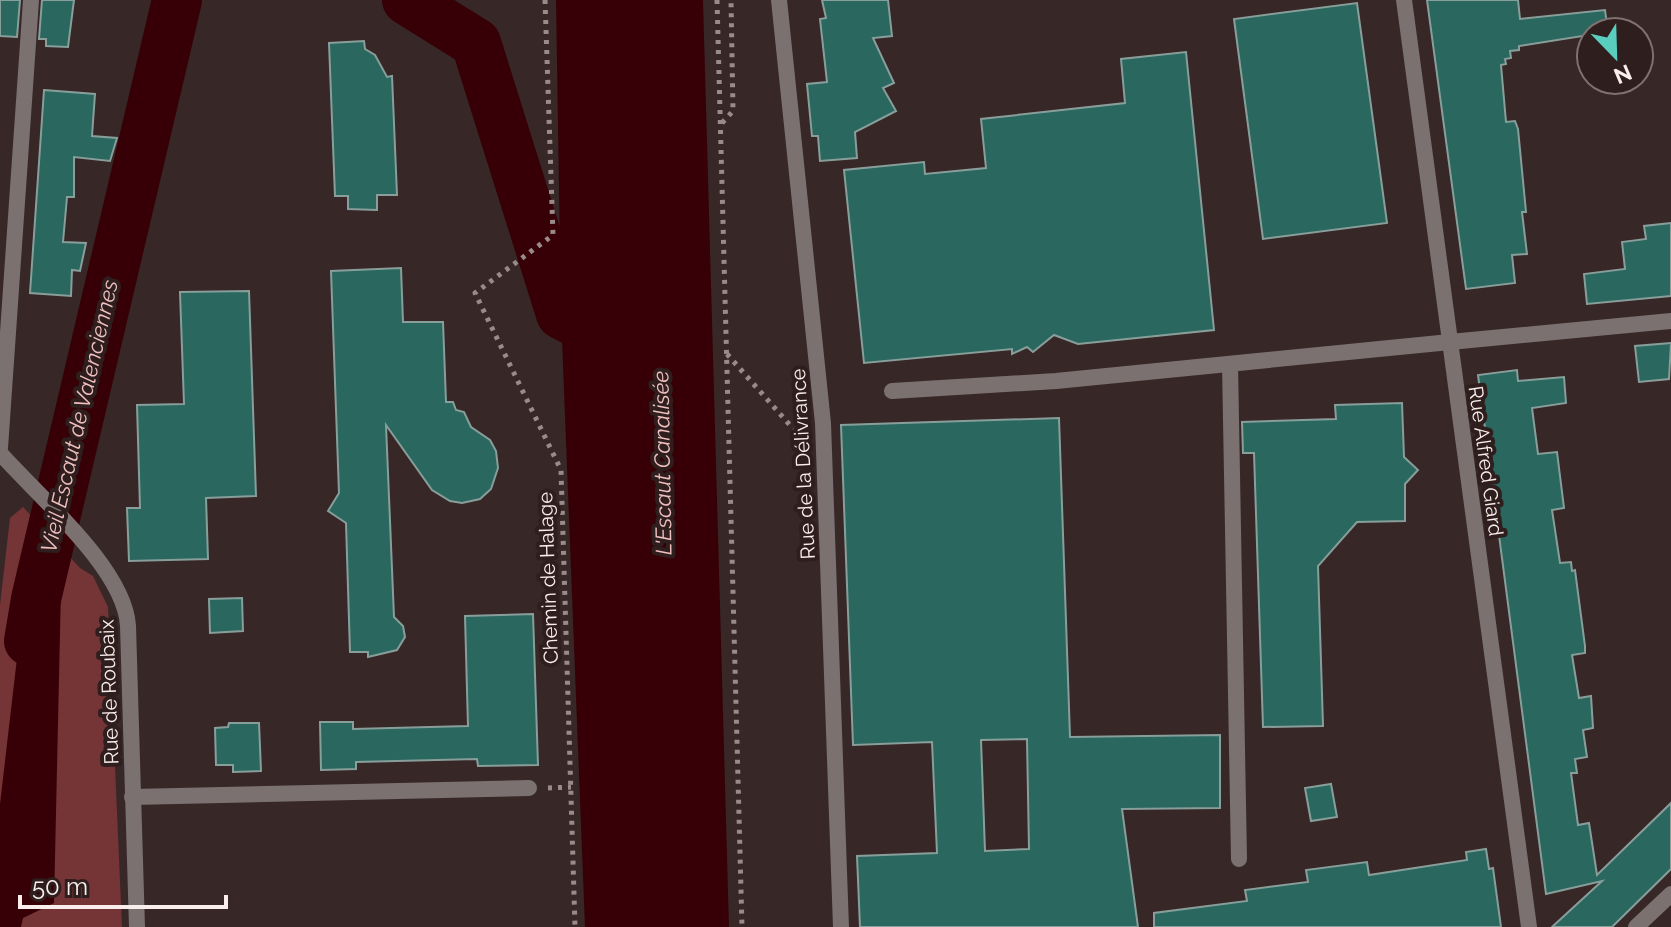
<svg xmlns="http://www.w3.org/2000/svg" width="1671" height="927" font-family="Raleway,sans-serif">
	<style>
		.green { fill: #753435 }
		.water { fill: #360006 }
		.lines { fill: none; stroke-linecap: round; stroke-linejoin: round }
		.river { stroke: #360006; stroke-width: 50 }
		.building { fill: #29675f; stroke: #889e9a; stroke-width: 2; fill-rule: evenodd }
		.path { stroke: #998b8a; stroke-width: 5; stroke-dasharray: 4 6; stroke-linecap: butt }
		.service { stroke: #7a7170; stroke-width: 16 }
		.minor { stroke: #7a7170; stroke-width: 16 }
		.labels { text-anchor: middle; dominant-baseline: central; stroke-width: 8; stroke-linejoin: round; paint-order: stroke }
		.street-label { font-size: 20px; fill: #faeeed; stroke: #2e1e1d }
		.water-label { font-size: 22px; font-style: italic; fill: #f1c1c0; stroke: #2e1e1d }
	</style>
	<rect width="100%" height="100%" fill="#382727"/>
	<polygon class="green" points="23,507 80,568 93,576 108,607 122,927 0,927 0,605 10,518"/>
	<g class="water">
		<polygon points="556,0 703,0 729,927 585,927 561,314"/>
		<polygon points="55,542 62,549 54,567 61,587 54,903 23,918 21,927 0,927 0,804 23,607"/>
	</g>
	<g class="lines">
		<g class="river">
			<polyline points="407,0 476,43 561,314 620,345"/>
			<polyline points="29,641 36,599 177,0"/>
		</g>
	</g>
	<g class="building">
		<polygon points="0,0 20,0 17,37 0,36"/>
		<polygon points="42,0 74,0 68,47 46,46 46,39 39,39"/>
		<polygon points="822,0 888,0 892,36 873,38 894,83 883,88 896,111 855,132 857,158 820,161 818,136 812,136 807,84 827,82 820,19 826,18"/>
		<polygon points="1427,0 1518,0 1520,19 1605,10 1608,32 1519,46 1519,50 1510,51 1511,58 1505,59 1506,64 1501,65 1506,122 1515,121 1518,129 1526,212 1522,212 1527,254 1512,255 1515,283 1466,289"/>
		<polygon points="1357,3 1387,223 1263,239 1234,19"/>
		<polygon points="364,41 365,49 375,55 387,77 392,76 397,195 377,195 377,210 348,209 348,196 335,196 329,43"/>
		<polygon points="1186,52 1214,330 1078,344 1054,335 1033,352 1027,347 1012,354 1012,349 864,363 844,170 924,162 925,174 986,168 981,119 1125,103 1121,59"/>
		<polygon points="44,90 95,94 92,136 117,138 110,161 74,157 74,197 67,197 63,242 86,243 80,271 72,270 71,296 30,293"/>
		<polygon points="1671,223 1671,296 1587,304 1584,274 1625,269 1622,242 1646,239 1644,226"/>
		<polygon points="401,268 403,322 443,322 446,402 453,402 456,410 464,412 471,427 490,440 496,451 498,468 491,489 480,499 462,503 450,501 432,490 386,425 394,617 403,626 405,637 397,650 368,657 368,652 350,652 346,523 328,511 339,493 331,271"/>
		<polygon points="249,291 256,496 206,498 208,559 129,561 127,508 140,508 137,405 184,404 180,292"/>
		<polygon points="1671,343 1669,379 1639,382 1635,346"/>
		<polygon points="1517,370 1518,381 1564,377 1566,403 1532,408 1538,454 1557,452 1564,508 1552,510 1560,563 1571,562 1572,571 1575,570 1585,646 1585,653 1572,655 1579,698 1591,696 1593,728 1583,730 1587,757 1575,759 1577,773 1571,773 1578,825 1589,823 1597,875 1671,803 1671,869 1612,927 1552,927 1602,881 1546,894 1478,375"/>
		<polygon points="1402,403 1404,457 1418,470 1405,484 1405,521 1357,522 1318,566 1323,726 1263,727 1254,453 1243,453 1242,422 1336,419 1335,405"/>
		<path d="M1059,418L1070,737L1220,735V808L1122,809L1138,927H860L857,856L937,853L932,742L853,745L841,425ZM1027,739L1029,849L985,851L981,740Z"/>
		<polygon points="242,598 243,631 210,633 209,599"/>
		<polygon points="533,614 538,765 478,766 477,759 356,762 356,769 321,770 320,722 353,722 353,729 468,726 465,616"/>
		<polygon points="229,723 259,723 261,771 233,772 233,765 216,765 215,728 228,727"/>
		<polygon points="1331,784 1337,817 1311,821 1305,788"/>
		<polygon points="1486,849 1489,869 1493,868 1501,927 1154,927 1154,913 1247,901 1245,890 1308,882 1306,870 1367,862 1369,875 1467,860 1466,852"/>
	</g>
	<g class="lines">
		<g class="path">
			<polyline points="545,0 553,235 475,293 561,470 575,927"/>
			<polyline points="717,0 742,927"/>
			<polyline points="722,123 733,111 731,0"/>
			<polyline points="727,354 803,440"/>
			<polyline points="548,788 571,787"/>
		</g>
		<g class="service">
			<polyline points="1230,364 1239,859"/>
			<polyline points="892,391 1056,381 1450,342"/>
			<polyline points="132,797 529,788"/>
			<polyline points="1636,927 1671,894"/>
		</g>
		<g class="minor">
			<polyline points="779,0 823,423 841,927"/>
			<polyline points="1404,0 1529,927"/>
			<polyline points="1450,342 1671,321"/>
			<polyline points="0,448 31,0"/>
			<path d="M0,453C38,496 125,569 128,626L137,927"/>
		</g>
	</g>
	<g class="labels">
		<g class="street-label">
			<text transform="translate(1486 461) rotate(82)">Rue Alfred Giard</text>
			<text transform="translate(803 464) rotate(-93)">Rue de la Délivrance</text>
			<text transform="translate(548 578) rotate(-92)">Chemin de Halage</text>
			<text transform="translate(109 692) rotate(-92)">Rue de Roubaix</text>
		</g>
		<g class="water-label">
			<text transform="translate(79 416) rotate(-77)">Vieil Escaut de Valenciennes</text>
			<text transform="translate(662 463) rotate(-91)">L'Escaut Canalisée</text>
		</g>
	</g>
	<g transform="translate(1615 56) rotate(157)"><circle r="38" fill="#2e1e1d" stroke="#807170" stroke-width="2"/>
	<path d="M0-6L14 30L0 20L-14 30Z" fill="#59cebf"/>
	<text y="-12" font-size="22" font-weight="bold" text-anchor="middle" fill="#faeeed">N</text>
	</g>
	<path d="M20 895v12h206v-12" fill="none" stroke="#faeeed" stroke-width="4"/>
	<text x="32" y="895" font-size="24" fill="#faeeed" stroke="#2e1e1d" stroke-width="6" paint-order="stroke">50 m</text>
</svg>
